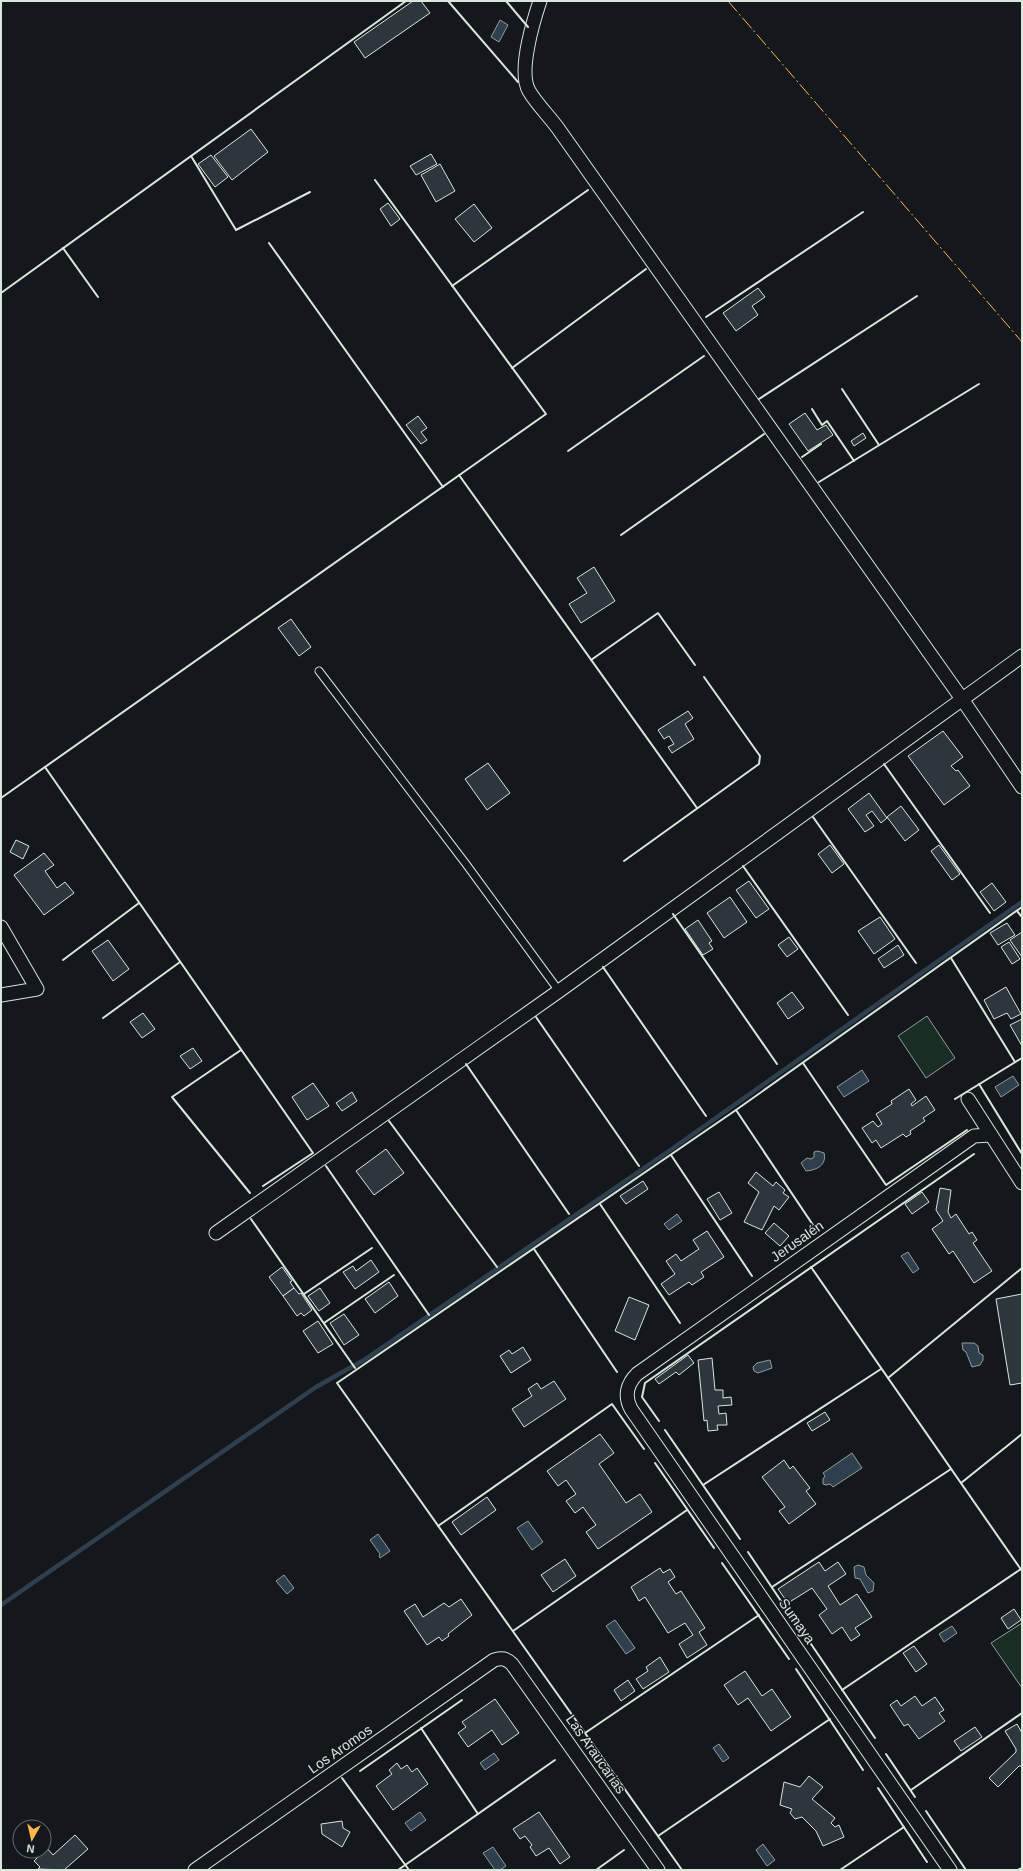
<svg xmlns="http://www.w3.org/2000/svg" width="1023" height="1871" font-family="Helvetica,sans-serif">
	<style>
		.green { fill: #1a2d24; stroke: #939e99 }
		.water { fill: #2f3f4d; stroke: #939e99 }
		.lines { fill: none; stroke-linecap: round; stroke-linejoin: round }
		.stream { stroke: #2f3f4d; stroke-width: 4.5 }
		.building { fill: #2c363c; stroke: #d8e6dc }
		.service-casing { stroke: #d8e6dc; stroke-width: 9 }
		.minor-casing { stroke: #d8e6dc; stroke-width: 15 }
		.service { stroke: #14181c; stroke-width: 7 }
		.minor { stroke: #14181c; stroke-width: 13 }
		.wall { stroke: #d8e6dc; stroke-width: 2 }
		.power { stroke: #ffb74d; stroke-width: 1; stroke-dasharray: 14 3 2 3; stroke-linecap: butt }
		.labels { text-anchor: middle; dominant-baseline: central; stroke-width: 3; stroke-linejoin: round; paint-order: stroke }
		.street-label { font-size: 14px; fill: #d8e6dc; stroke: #14181c }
	</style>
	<rect width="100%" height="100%" fill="#14181c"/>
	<g class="green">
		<polygon points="927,1016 955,1058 926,1078 898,1036"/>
		<polygon points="1022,1623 1022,1688 991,1643"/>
	</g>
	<g class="water">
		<polygon points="500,20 508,25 499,42 491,37"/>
		<polygon points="862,1070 869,1081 844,1097 837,1087"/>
		<polygon points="1013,1076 1019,1085 1001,1097 995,1087"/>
		<path d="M818,1151L824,1153C827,1165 817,1170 806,1171L801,1163L807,1158L811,1159L814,1157V1152Z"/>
		<polygon points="677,1214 682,1221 669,1230 664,1224"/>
		<polygon points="908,1252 919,1269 913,1273 901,1256"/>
		<polygon points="962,1343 974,1343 978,1346 979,1353 983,1355 983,1360 980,1365 972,1367 966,1352 963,1350"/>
		<polygon points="770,1360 772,1368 758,1373 754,1371 753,1367 757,1363"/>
		<polygon points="852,1453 862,1468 833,1487 830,1484 826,1485 823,1484 823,1479 825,1476 823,1473"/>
		<polygon points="528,1521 543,1542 532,1550 517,1528"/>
		<polygon points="378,1534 390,1551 380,1558 379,1556 380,1554 370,1540"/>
		<polygon points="858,1565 864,1567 866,1575 874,1583 873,1591 868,1593 860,1579 855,1578 854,1567"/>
		<polygon points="284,1575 294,1588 287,1594 276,1581"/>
		<polygon points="615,1620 635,1648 626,1654 606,1626"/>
		<polygon points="952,1626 957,1633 944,1642 939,1634"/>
		<polygon points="719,1744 729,1758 723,1762 713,1748"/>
		<polygon points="494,1753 499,1760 485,1770 480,1763"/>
		<polygon points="420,1812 426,1820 411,1831 405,1823"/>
		<polygon points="763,1844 775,1860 767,1866 756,1850"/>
		<polygon points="493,1847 506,1866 500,1870 495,1870 483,1853"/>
	</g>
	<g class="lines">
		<polyline class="stream" points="1,1605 316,1387 364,1360 669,1151 1022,902"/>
	</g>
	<g class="building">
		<polygon points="413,1 421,1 430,13 365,58 354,42"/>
		<polygon points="251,129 268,152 232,180 214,156"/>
		<polygon points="431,154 437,164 416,175 410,166"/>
		<polygon points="211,155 228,177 215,187 198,164"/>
		<polygon points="440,164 455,191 436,202 421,175"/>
		<polygon points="388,203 400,219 391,226 380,209"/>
		<polygon points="474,204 492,228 474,242 455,219"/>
		<polygon points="758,288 765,297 752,306 758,315 736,331 723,313"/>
		<polygon points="805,413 817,430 826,425 833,435 808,451 789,424"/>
		<polygon points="418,416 427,428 421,432 427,440 421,444 406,425"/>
		<polygon points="863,433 866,438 854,446 851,441"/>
		<polygon points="594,567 615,601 581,623 569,604 587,593 577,578"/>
		<polygon points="291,619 311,647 299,656 278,628"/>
		<polygon points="688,711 693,718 685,724 694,739 672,753 668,747 674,744 669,736 664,739 658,730"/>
		<polygon points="943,731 963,757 951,766 956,771 958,770 970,786 944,805 908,756"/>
		<polygon points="488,763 510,793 487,810 465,779"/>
		<polygon points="869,793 887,818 881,823 872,811 866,815 874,826 865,832 848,809"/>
		<polygon points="901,806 919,830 905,841 887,817"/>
		<polygon points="16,840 29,846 23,859 10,852"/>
		<polygon points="830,845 844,864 832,873 818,854"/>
		<polygon points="939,845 960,874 952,880 931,851"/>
		<polygon points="44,853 54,865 45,871 57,888 65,882 74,893 44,915 14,875"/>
		<polygon points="749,881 769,909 756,918 736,890"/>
		<polygon points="992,883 1006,902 994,911 980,892"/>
		<polygon points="730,897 747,922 724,938 707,913"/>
		<polygon points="880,917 895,939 874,954 858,931"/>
		<polygon points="698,920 712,941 709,943 713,949 703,955 685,929"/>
		<polygon points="1007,923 1015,935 998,945 990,933"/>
		<polygon points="1022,932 1022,957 1010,940"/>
		<polygon points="789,937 798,949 787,957 778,945"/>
		<polygon points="108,940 129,969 113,981 92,951"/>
		<polygon points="1009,942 1020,959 1012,964 1001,947"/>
		<polygon points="898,945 904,955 884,968 878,959"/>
		<polygon points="1006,987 1021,1014 1011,1019 1007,1013 994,1019 984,1000"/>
		<polygon points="792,992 804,1008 788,1019 777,1003"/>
		<polygon points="143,1013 155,1029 142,1038 130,1022"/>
		<polygon points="1022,1019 1022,1046 1010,1025"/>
		<polygon points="193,1048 202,1061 190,1069 180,1056"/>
		<polygon points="313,1083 329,1106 307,1120 292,1097"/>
		<polygon points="909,1089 916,1100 911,1104 912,1106 926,1096 935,1110 923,1118 925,1121 910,1131 911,1134 906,1137 903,1134 881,1148 876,1140 872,1143 862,1128 873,1121 878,1127 882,1124 876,1114 892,1104 891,1101"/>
		<polygon points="352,1092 357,1101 342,1111 336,1103"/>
		<polygon points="386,1149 404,1173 374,1195 356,1171"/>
		<polygon points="756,1172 773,1186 776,1182 785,1190 783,1193 789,1197 779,1210 774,1206 762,1230 744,1222 759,1192 748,1183"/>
		<polygon points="643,1181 648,1189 626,1204 620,1196"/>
		<polygon points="940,1188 951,1190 948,1212 951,1218 956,1214 969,1234 972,1232 977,1240 973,1243 992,1271 974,1283 953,1251 949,1254 932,1229 943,1221 936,1210"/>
		<polygon points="719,1192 732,1213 720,1220 707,1199"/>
		<polygon points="922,1192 929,1202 912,1214 905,1204"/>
		<polygon points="774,1223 789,1236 780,1246 765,1233"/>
		<polygon points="707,1231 724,1257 701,1272 704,1277 692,1285 689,1282 669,1295 661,1284 675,1274 666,1261 676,1254 681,1261 699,1249 693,1240"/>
		<polygon points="371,1260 379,1272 355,1289 343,1272 353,1266 356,1271"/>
		<polygon points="282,1267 292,1281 290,1282 294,1288 283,1296 269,1277"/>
		<polygon points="389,1282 398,1296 375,1313 365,1299"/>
		<polygon points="294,1288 299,1294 301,1293 312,1310 304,1316 301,1313 297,1316 283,1296"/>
		<polygon points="320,1288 330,1303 319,1311 308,1296"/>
		<polygon points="1022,1294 1022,1383 1010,1385 996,1299"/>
		<polygon points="629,1297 649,1305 635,1340 615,1331"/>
		<polygon points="344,1314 359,1335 344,1345 330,1323"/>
		<polygon points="318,1321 333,1344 318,1353 303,1331"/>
		<polygon points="523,1347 531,1360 511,1373 500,1356 509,1350 512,1354"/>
		<polygon points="688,1355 694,1363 679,1375 676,1372 659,1384 655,1379"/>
		<polygon points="712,1358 715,1390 723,1390 723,1398 731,1397 732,1405 718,1406 719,1414 726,1413 727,1425 717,1425 718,1430 708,1431 707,1420 704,1421 698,1360"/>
		<polygon points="554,1381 566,1399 524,1427 512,1409 532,1396 528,1389 537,1383 541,1389"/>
		<polygon points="825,1412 830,1420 812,1431 807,1423"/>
		<polygon points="600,1434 614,1453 599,1464 626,1503 640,1494 652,1512 598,1549 586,1532 596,1525 583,1507 575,1513 566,1501 576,1494 566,1480 558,1486 547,1471"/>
		<polygon points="784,1460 790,1469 793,1466 810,1488 806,1491 816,1504 789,1524 779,1511 785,1507 762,1477"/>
		<polygon points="487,1497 496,1510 461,1535 452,1522"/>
		<polygon points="565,1559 576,1576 553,1592 541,1575"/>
		<polygon points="819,1562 825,1571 838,1562 846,1574 828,1586 840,1605 857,1594 872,1617 855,1628 860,1635 851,1641 842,1627 832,1634 819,1615 827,1609 812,1588 788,1603 778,1589"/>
		<polygon points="660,1568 663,1573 670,1569 675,1577 668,1582 676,1594 681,1591 705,1628 699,1632 707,1645 687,1658 679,1644 693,1635 685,1623 668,1633 645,1597 639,1601 631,1587"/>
		<polygon points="461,1599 472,1615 448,1634 449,1636 442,1641 439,1637 427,1645 404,1611 415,1604 423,1617 444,1603 449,1607"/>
		<polygon points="1014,1609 1021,1620 1008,1629 1001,1618"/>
		<polygon points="914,1646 927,1664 916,1672 903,1653"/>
		<polygon points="660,1657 669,1672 643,1689 636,1679 648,1671 646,1667"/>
		<polygon points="745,1671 762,1696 772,1689 791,1717 771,1731 748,1698 738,1705 724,1685"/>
		<polygon points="628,1680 635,1691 621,1701 614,1690"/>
		<polygon points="915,1696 922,1706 935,1697 944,1710 939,1713 945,1721 919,1739 908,1724 904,1726 890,1705 897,1700 901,1706"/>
		<polygon points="495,1699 519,1733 502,1745 492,1730 468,1747 458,1733 466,1727 462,1722"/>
		<polygon points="1017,1724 1022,1733 1022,1766 1019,1766 998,1787 989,1778 1016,1752 1016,1749 1005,1731"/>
		<polygon points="975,1727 982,1737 961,1751 954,1741"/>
		<polygon points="397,1763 401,1769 407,1765 412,1772 417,1768 428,1784 393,1810 376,1786 392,1774 389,1770"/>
		<polygon points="809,1776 823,1787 812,1799 835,1818 831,1823 835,1827 839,1825 844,1837 823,1846 816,1831 802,1817 795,1819 790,1813 792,1809 780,1805 784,1782 800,1787"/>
		<polygon points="539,1812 570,1857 560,1864 549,1848 536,1856 530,1847 532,1845 525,1836 520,1839 513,1829"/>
		<polygon points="342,1821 343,1828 350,1832 342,1847 322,1834 321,1824"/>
		<polygon points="75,1835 88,1849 64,1870 38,1869 40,1867 34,1861 38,1857 34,1853 36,1851 44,1851 44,1845 53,1855"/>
	</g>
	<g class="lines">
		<g class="service-casing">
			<polyline id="service" points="319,671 466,864 559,991"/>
		</g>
		<g class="minor-casing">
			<g id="minor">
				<path d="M540,1C533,22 518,72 529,91C536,103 548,115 557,127L962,699L1022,787"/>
				<polyline points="1,927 37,989 1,995"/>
				<polyline points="968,1099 1022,1183"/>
				<polyline points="216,1233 559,991 1022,656"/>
				<path d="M195,1870L494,1660C502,1658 506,1658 512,1664L658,1870"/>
				<path d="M950,1870L631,1409C624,1396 627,1384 637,1374L974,1136L991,1135"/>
			</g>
		</g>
		<use href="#service" class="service"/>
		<use href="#minor" class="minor"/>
		<g class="wall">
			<polyline points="448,1 518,82"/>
			<polyline points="506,1 528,27"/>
			<polyline points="191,156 236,230 310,192"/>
			<polyline points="269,243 443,487"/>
			<polyline points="63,248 98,297"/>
			<polyline points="452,286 588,190"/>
			<polyline points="1,293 406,1"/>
			<polyline points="706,317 863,212"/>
			<polyline points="512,368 646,269"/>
			<polyline points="842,389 879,445"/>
			<polyline points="759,399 917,296"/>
			<polyline points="812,409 822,425 827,421 854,461"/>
			<polyline points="568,451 704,356"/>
			<polyline points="802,457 821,444"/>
			<polyline points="459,475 697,808"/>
			<polyline points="819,482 979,384"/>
			<polyline points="621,535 764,434"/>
			<polyline points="591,660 658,613 695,665"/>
			<polyline points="884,764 990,913"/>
			<polyline points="45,767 313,1153 263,1186"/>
			<polyline points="1,798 546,414 375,180"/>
			<polyline points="813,817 916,963"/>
			<polyline points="624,861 759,764 760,756 704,677"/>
			<polyline points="743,866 848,1015"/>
			<polyline points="1017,911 1022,917"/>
			<polyline points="673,914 777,1064"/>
			<polyline points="951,958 1015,1062"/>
			<polyline points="63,960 139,903"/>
			<polyline points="603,967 706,1116"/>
			<polyline points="536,1017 639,1166"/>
			<polyline points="103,1018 180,962"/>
			<polyline points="241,1050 172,1097 250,1193"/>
			<polyline points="803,1063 886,1185 967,1130"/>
			<polyline points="466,1064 569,1214"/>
			<polyline points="979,1084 1022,1154"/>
			<polyline points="955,1099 1022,1058"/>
			<polyline points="736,1110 817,1231"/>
			<polyline points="389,1121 497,1267"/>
			<polyline points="671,1155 752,1276"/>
			<polyline points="326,1166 429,1315"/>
			<polyline points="600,1204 680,1323"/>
			<polyline points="251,1219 355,1368"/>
			<polyline points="534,1249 617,1372"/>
			<polyline points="811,1267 1022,1571"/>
			<polyline points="304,1294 372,1248"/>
			<polyline points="324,1323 394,1275"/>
			<polyline points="888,1378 1022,1268"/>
			<polyline points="659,1421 642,1397 645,1383 974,1154"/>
			<polyline points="665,1430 740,1539"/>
			<polyline points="655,1463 714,1548"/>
			<polyline points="961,1483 1022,1434"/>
			<polyline points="703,1485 881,1369"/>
			<polyline points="438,1526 612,1404 644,1449"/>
			<polyline points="748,1552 783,1604"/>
			<polyline points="722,1563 789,1659"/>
			<polyline points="772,1587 951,1469"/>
			<polyline points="791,1616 804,1636"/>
			<polyline points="513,1631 687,1510"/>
			<polyline points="811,1644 875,1738"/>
			<polyline points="796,1669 863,1770"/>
			<polyline points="842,1690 1021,1569"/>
			<polyline points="421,1728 478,1814"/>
			<polyline points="585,1733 759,1615"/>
			<polyline points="886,1754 915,1797"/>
			<polyline points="360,1771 462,1700"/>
			<polyline points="342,1778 409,1870"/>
			<polyline points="878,1788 927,1862"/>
			<polyline points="911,1790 1022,1713"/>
			<polyline points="926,1811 966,1870"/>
			<polyline points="658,1836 830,1719"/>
			<polyline points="398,1870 555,1760"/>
			<polyline points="596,1870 624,1850"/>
			<polyline points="682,1870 337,1383 736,1110 1022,907"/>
			<polyline points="840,1870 904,1827"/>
			<polyline points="1018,1870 1022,1868"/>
		</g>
		<polyline class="power" points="728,1 1022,342"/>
	</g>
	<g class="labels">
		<g class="street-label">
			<text transform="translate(797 1241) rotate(-35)">Jerusalén</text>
			<text transform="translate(797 1621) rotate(55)">Sumaya</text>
			<text transform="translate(340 1749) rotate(-35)">Los Aromos</text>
			<text transform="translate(596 1754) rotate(55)">Las Araucarias</text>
		</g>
	</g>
	<rect width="1023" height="1871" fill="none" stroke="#d8e6dc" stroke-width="4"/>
	<g transform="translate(32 1839) rotate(188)"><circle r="19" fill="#14181c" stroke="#626a69"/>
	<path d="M0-3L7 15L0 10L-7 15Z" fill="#ffb74d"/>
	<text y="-6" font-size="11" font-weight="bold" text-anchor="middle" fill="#d8e6dc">N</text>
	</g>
</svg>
